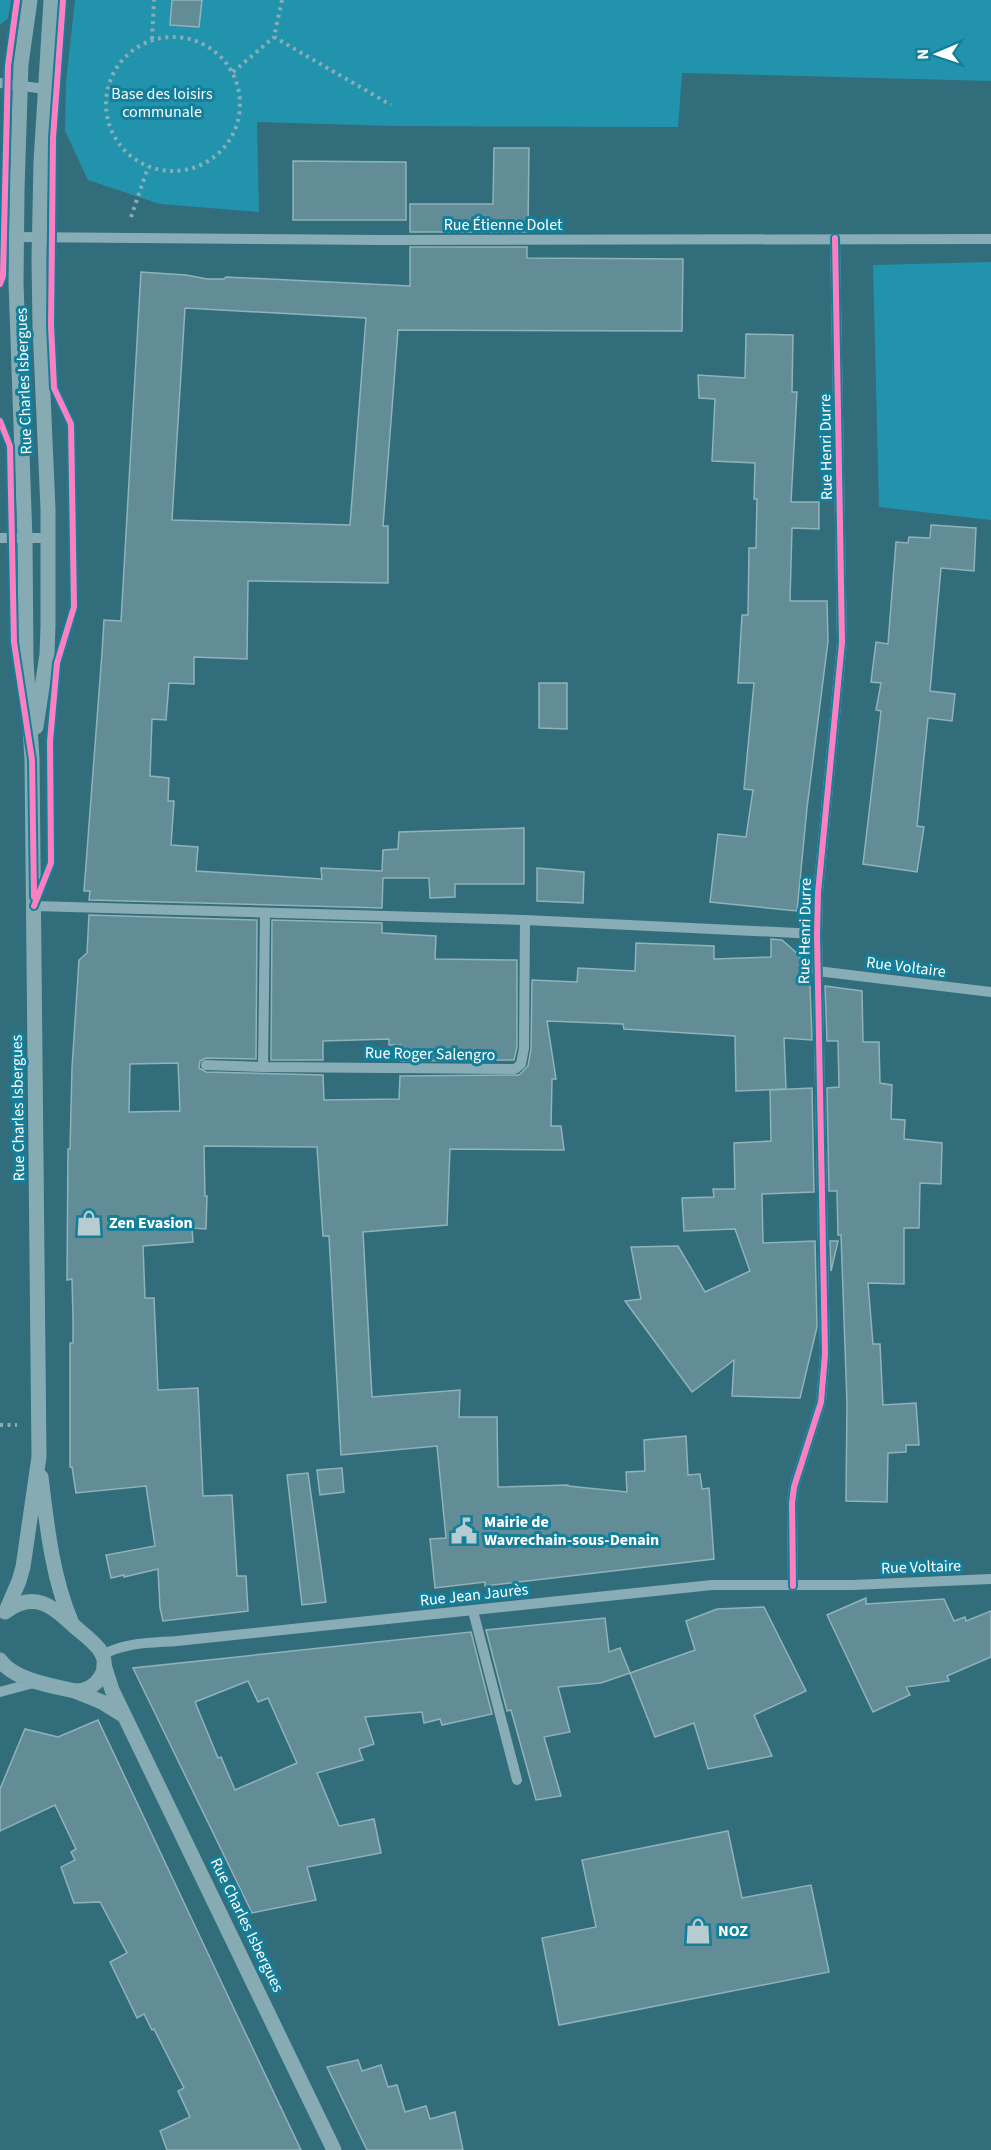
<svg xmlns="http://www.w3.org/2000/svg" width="991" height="2150" font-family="'Source Sans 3',sans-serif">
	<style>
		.green { fill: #2293ad }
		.building { fill: #628d97; stroke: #91b2ba; stroke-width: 1.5; fill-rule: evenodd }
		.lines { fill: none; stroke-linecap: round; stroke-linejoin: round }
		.path { stroke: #89adb6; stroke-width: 4; stroke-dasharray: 3 4.5; stroke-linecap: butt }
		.minor { stroke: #89adb6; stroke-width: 10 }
		.major { stroke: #87abb3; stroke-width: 15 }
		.cycleway-casing { stroke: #137f9a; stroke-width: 10 }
		.cycleway { stroke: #ff80c0; stroke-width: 6 }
		.labels { text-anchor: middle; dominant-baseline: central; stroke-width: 6; stroke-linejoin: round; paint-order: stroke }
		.park-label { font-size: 16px; fill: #f8feff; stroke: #137f9a }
		.street-label { font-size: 16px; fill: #fff; stroke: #137f9a }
		.poi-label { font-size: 16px; font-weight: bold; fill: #fff; stroke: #137f9a; text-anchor: start }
	</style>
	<rect width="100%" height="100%" fill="#326d7b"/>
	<g class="green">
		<polygon points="0,0 11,0 8,18 0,25"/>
		<polygon points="75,0 991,0 991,81 682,73 678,127 393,126 257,122 259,212 160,204 88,180 65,131 66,82"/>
		<polygon points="991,262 991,520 879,507 873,265"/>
	</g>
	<g class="building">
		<polygon points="172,0 202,0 199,27 170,25"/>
		<polygon points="494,148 529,148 528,232 410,232 410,204 493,204"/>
		<polygon points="293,161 406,162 406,220 293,220"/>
		<path d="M410,247H527V258L683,259L682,331L398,330L383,526H388V583L248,581L247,659L194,657V684L169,683L166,720L152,719L150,776L169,778L168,801H174L171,845L198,847L196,871L322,879L321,868L382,871L383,850L398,849L399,832L524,828V884H455V897L430,898L429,878H383L382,908L89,900L90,891H84L102,653L104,620L121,621L141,272L186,275L207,279H224L226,277L410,286ZM185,308L366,318L350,525L172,520Z"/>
		<polygon points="746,334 793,335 792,392 797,392 791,502 819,502 819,529 792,528 790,601 827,601 828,641 807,808 797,911 710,902 718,834 746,837 753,790 744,789 754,683 738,683 742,615 748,615 749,548 756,548 757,499 754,499 755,463 712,461 715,399 699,398 698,375 745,378"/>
		<polygon points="931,525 976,528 974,571 941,568 930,691 955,694 952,721 928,718 917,826 924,827 917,872 863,864 881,711 876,710 881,683 871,682 876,642 888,644 896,542 908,543 909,537 930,538"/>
		<polygon points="539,683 567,683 567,729 539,728"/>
		<polygon points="537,868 584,872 583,903 537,901"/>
		<path d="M89,915L257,920L256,1059L206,1058L200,1061L199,1068L206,1072L323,1075L324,1100L399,1099L400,1076L519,1075L528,1066L531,1049L532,980L577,982L578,968L635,971L636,943L714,946V959L771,957V939L782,940L800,956V983L810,985L812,1040L784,1038L786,1089L736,1091L735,1036L624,1029L623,1024L547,1021L556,1079H552L551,1126H561L564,1150L450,1149L447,1225L363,1232L372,1397L460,1390L459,1417H497L498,1487L568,1485V1486L627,1492L626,1472L645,1471L644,1440L686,1436L688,1475L700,1474L702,1489L709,1488L714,1559L485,1586V1582L435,1588L430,1539L446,1538L437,1446L341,1455L329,1236H323L317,1147L204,1146L205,1196H207L206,1229L192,1228L193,1242L143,1246L145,1298H154L158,1390L198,1388L203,1496L232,1495L237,1576H246L248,1611L163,1621L160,1608L158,1569L124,1577V1575L111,1578L106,1555L155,1546L146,1486L76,1493L72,1467H70V1343H73V1319L72,1279L67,1280L68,1149H70L72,1068L79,960L87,953ZM178,1063L180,1111L129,1112L130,1064Z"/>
		<polygon points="272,920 382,923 382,933 436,936 435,959 517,960 517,1047 514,1060 401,1061 401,1045 389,1045 389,1039 323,1041 323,1060 271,1060"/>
		<polygon points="825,986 862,991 863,1042 879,1042 880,1083 892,1085 891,1119 905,1120 904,1139 942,1143 941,1184 920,1183 919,1228 904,1228 904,1284 868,1283 873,1344 880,1344 883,1405 916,1403 919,1445 906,1445 906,1452 888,1453 887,1502 846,1501 847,1403 841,1235 838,1235 837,1191 829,1191 827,1088 839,1087 838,1041 827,1041"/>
		<polygon points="812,1088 814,1192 762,1194 763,1243 815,1241 817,1327 800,1398 732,1396 734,1360 692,1392 625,1301 641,1299 631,1247 678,1246 705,1292 750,1271 735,1229 684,1231 682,1198 714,1197 713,1189 735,1189 734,1143 771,1141 770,1090"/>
		<polygon points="830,1241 838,1241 831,1271"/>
		<polygon points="342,1468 344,1492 320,1495 317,1470"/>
		<polygon points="308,1473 326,1602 302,1605 287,1475"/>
		<polygon points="866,1598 866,1604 944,1599 954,1621 965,1617 966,1621 991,1611 991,1657 947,1676 949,1681 906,1687 910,1695 873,1712 827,1615"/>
		<polygon points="764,1607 806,1691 754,1715 772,1756 708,1769 694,1723 655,1737 630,1673 695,1650 686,1621 717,1609"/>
		<polygon points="605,1618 609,1652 620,1648 630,1673 601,1683 558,1687 570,1732 544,1737 561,1796 536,1800 511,1710 507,1711 486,1630"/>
		<path d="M471,1632L492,1714L442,1725L440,1719L424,1723L422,1712L365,1717L374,1744L359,1749L363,1760L317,1773L339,1826L374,1819L381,1853L307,1867L316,1900L252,1913L133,1668ZM248,1681L258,1702L268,1698L297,1763L235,1790L221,1757L218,1758L195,1702Z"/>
		<polygon points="98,1720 235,2011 301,2150 167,2150 160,2131 190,2117 178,2091 184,2088 154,2029 152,2030 144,2014 137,2018 110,1962 127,1953 100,1902 74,1903 61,1867 75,1860 71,1852 76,1849 55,1805 0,1831 0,1789 25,1729 58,1737"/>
		<polygon points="728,1831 742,1898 811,1885 829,1972 559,2025 542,1938 596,1927 582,1860"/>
		<polygon points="358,2060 362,2071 381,2065 388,2087 397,2085 405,2112 426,2106 430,2119 455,2112 463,2150 367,2150 327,2067"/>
	</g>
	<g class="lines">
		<g class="path">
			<polyline points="282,0 274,37 391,105"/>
			<circle cx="173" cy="104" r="67"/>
			<polyline points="152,39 154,0"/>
			<polyline points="233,72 274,37"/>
			<polyline points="131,217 148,167"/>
			<polyline points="0,1425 17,1425"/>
		</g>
		<g class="minor">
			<polyline points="0,83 45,89"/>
			<polyline points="16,237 384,240 991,239"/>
			<polyline points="0,538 49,538"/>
			<polyline points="34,906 525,920 817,934"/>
			<polyline points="265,913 263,1067 515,1069 521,1064 524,1048 525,920"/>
			<polyline points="817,971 991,992"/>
			<polyline points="206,1065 263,1067"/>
			<polyline points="793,1586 792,1503 794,1487 821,1402 825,1354 817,934 818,893 842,642 835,238"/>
			<polyline points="473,1611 517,1780"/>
			<path d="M102,1655C126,1642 151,1643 177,1641L712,1585H852L991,1579"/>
			<polyline points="0,1692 37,1682"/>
		</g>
		<g class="major">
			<polyline points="36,727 47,654 48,626 48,509 40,326 39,260 41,162 51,0"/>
			<path d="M41,1477C47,1526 52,1576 71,1621"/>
			<polyline points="6,1611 19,1581 23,1567 39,1457 32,760 26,660 25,539 16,283 17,190 21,64 30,0"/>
			<path d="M0,1660C14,1680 52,1686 75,1691C97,1691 113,1668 99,1649C92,1640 82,1633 74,1626C52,1606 34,1590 5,1612"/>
			<polyline points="104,1665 112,1690 334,2150"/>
			<polyline points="75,1691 102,1702 123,1715"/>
		</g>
		<g class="cycleway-casing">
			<g id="cycleway">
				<polyline points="0,284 3,276 8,66 17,0"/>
				<polyline points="0,421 10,446 14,642 32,760 34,897"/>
				<polyline points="34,906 51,863 50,741 57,663 74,607 71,424 54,388 51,326 53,138 63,0"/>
				<polyline points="793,1586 792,1503 794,1487 821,1402 825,1354 817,934 818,893 842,642 835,238"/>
			</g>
		</g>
		<use href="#cycleway" class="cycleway"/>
	</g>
	<defs>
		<g id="shop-bare" transform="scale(2.07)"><path d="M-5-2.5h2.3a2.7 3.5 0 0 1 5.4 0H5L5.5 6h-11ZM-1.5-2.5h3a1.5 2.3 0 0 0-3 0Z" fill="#b7ccd1" stroke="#137f9a" stroke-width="2.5" paint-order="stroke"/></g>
		<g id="civic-bare" transform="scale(2.07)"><path d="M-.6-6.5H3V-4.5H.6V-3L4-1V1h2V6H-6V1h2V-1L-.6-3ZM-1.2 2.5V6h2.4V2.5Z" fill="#b7ccd1" stroke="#137f9a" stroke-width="2.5" paint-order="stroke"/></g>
	</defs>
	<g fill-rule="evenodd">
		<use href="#shop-bare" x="89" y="1223"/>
		<use href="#civic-bare" x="464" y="1531"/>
		<use href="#shop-bare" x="698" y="1931"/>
	</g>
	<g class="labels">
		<g class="park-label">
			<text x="162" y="94">Base des loisirs<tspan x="162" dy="18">communale</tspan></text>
		</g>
		<g class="street-label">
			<text x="503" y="225">Rue Étienne Dolet</text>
			<text transform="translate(24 381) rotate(-92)">Rue Charles Isbergues</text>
			<text transform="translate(826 447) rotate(-91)">Rue Henri Durre</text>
			<text transform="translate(805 931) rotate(-89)">Rue Henri Durre</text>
			<text transform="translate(906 967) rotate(7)">Rue Voltaire</text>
			<text transform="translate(430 1054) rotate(1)">Rue Roger Salengro</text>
			<text transform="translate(18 1108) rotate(-91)">Rue Charles Isbergues</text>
			<text transform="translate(921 1567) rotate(-2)">Rue Voltaire</text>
			<text transform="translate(474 1595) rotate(-6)">Rue Jean Jaurès</text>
			<text transform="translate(247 1925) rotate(64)">Rue Charles Isbergues</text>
		</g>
		<g class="poi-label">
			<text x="109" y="1223">Zen Evasion</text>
			<text x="484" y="1522">Mairie de<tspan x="484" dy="18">Wavrechain-sous-Denain</tspan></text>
			<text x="718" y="1931">NOZ</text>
		</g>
	</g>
	<g transform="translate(937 54) rotate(268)" stroke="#137f9a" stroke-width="4.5" paint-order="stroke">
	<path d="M0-4.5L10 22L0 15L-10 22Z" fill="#ffffff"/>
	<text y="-9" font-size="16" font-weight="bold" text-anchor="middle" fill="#ffffff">N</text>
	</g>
</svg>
